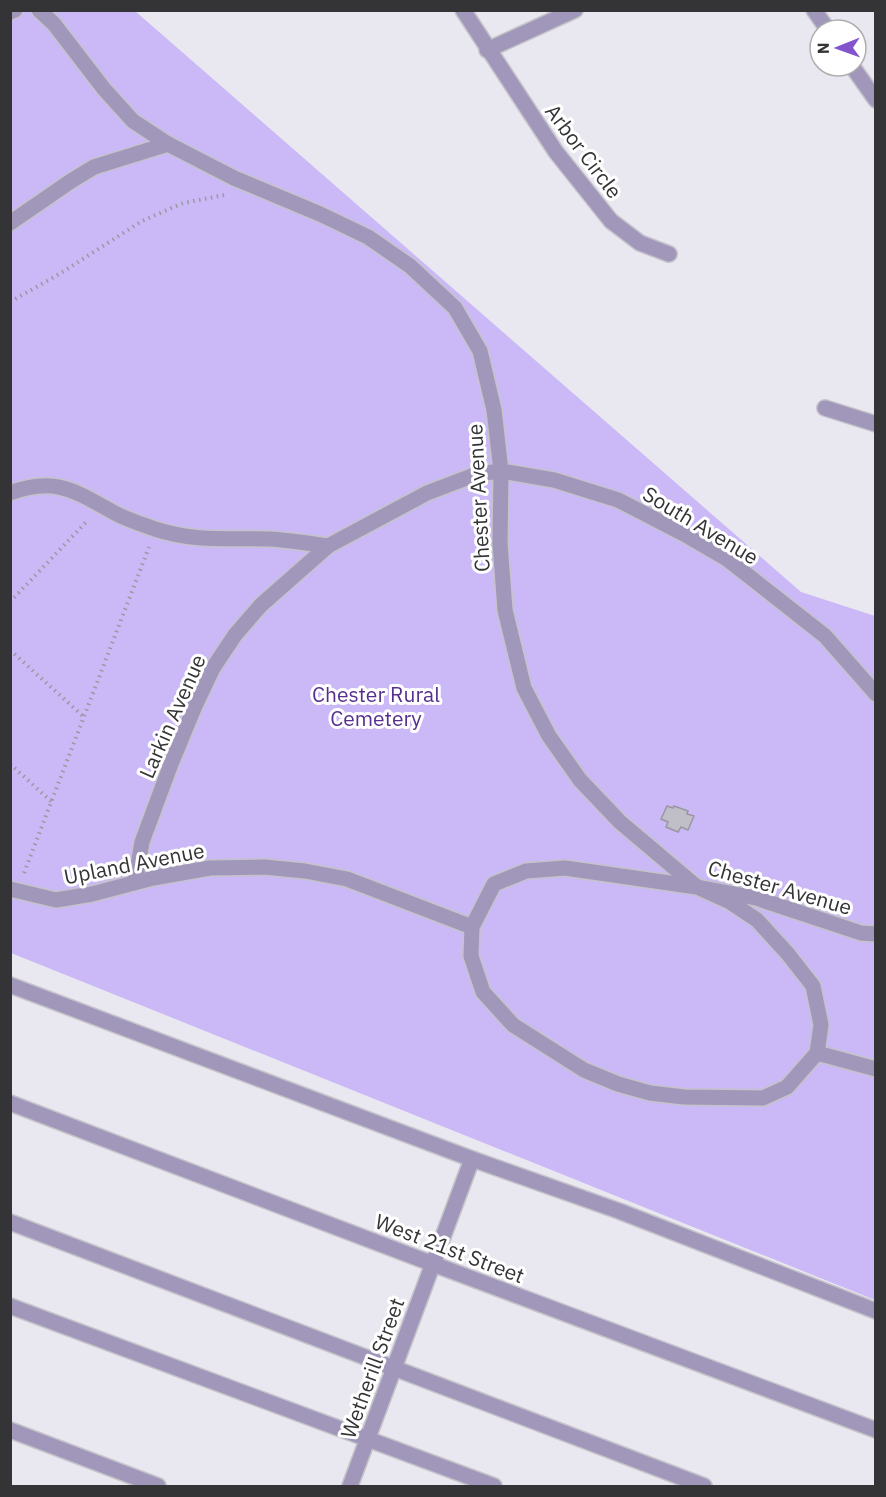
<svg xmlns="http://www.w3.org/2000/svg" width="886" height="1497" font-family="'IBM Plex Sans',sans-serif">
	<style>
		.green { fill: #cbb8f7 }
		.building { fill: #c0bec6; stroke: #99979f; stroke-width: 1.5 }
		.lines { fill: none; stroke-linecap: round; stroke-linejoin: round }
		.minor-casing { stroke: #c5c3ca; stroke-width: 18 }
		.path { stroke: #9a999f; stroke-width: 4; stroke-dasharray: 1.5 4.5; stroke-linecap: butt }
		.minor { stroke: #a197bb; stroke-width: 15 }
		.labels { text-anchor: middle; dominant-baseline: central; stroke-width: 6; stroke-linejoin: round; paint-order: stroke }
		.street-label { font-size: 21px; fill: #343437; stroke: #fff }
		.park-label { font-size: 21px; fill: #56308d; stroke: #fff }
	</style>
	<rect width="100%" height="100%" fill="#e9e7ef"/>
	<polygon class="green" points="10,11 135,11 801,592 875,616 875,1300 11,953"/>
	<polygon class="building" points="667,806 673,808 674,806 688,811 687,814 694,816 688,830 681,827 678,832 666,827 668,822 661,819"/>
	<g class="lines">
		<g class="minor-casing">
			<g id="minor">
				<polyline points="39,10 54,24 104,89 133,121 168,144 234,178 320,214 368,237 410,266 455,308 480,351 494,410 501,471 500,543 505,610 524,688 549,736 580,780 620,822 697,887 756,898 861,933 876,934"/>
				<polyline points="463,10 556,152 611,221 640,243 669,254"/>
				<polyline points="814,10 828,30"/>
				<polyline points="10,12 15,10"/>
				<polyline points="487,50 575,10"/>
				<polyline points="852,66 876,100"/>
				<polyline points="10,223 71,181 94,167 168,144"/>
				<polyline points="825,408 876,424"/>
				<path d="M10,493C55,476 75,491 113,512C125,519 141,524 155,529C195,542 228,538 269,539C288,540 308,543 328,546"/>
				<polygon points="565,868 697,887 730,902 757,920 788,954 813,986 821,1025 817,1053 787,1087 763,1098 684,1097 650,1093 618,1084 584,1070 513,1025 483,992 471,956 472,927 494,884 526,871"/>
				<polyline points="135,882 142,842 171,764 195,706 213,668 235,635 261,605 328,546 427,493 477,474 501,471 554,480 618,500 684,534 727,559 825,636 876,694"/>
				<polyline points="10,889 56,900 92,894 153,878 210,868 264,867 305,871 347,879 472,927"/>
				<polyline points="10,985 472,1159 619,1211 876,1311"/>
				<polyline points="817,1053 876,1069"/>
				<polyline points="10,1103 433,1264 876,1430"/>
				<polyline points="10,1222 704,1486"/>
				<polyline points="10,1306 494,1486"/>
				<polyline points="10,1430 158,1486"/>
				<polyline points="350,1486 472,1159"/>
			</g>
		</g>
		<g class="path">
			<polyline points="10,302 61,273 142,221 183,203 225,195"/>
			<polyline points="10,602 88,520"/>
			<polyline points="10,650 84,717"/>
			<polyline points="10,764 52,802"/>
			<polyline points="24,873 149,547"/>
		</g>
		<use href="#minor" class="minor"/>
	</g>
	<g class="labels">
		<g class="street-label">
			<text transform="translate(584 151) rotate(53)">Arbor Circle</text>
			<text transform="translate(478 498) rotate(-93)">Chester Avenue</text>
			<text transform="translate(701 525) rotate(31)">South Avenue</text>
			<text transform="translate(172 716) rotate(-66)">Larkin Avenue</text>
			<text transform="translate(134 863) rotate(-11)">Upland Avenue</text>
			<text transform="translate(780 887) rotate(16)">Chester Avenue</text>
			<text transform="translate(450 1248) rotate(21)">West 21st Street</text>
			<text transform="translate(372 1368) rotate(-70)">Wetherill Street</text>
		</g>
		<g class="park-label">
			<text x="376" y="694">Chester Rural<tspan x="376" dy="24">Cemetery</tspan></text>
		</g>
	</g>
	<rect width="886" height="1497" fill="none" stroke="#343437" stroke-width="24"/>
	<g transform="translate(838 48) rotate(269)"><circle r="28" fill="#ffffff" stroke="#aeaeaf" stroke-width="1.5"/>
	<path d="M0-4.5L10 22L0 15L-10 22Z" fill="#8355cd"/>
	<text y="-9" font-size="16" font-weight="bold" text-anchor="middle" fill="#343437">N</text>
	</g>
</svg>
